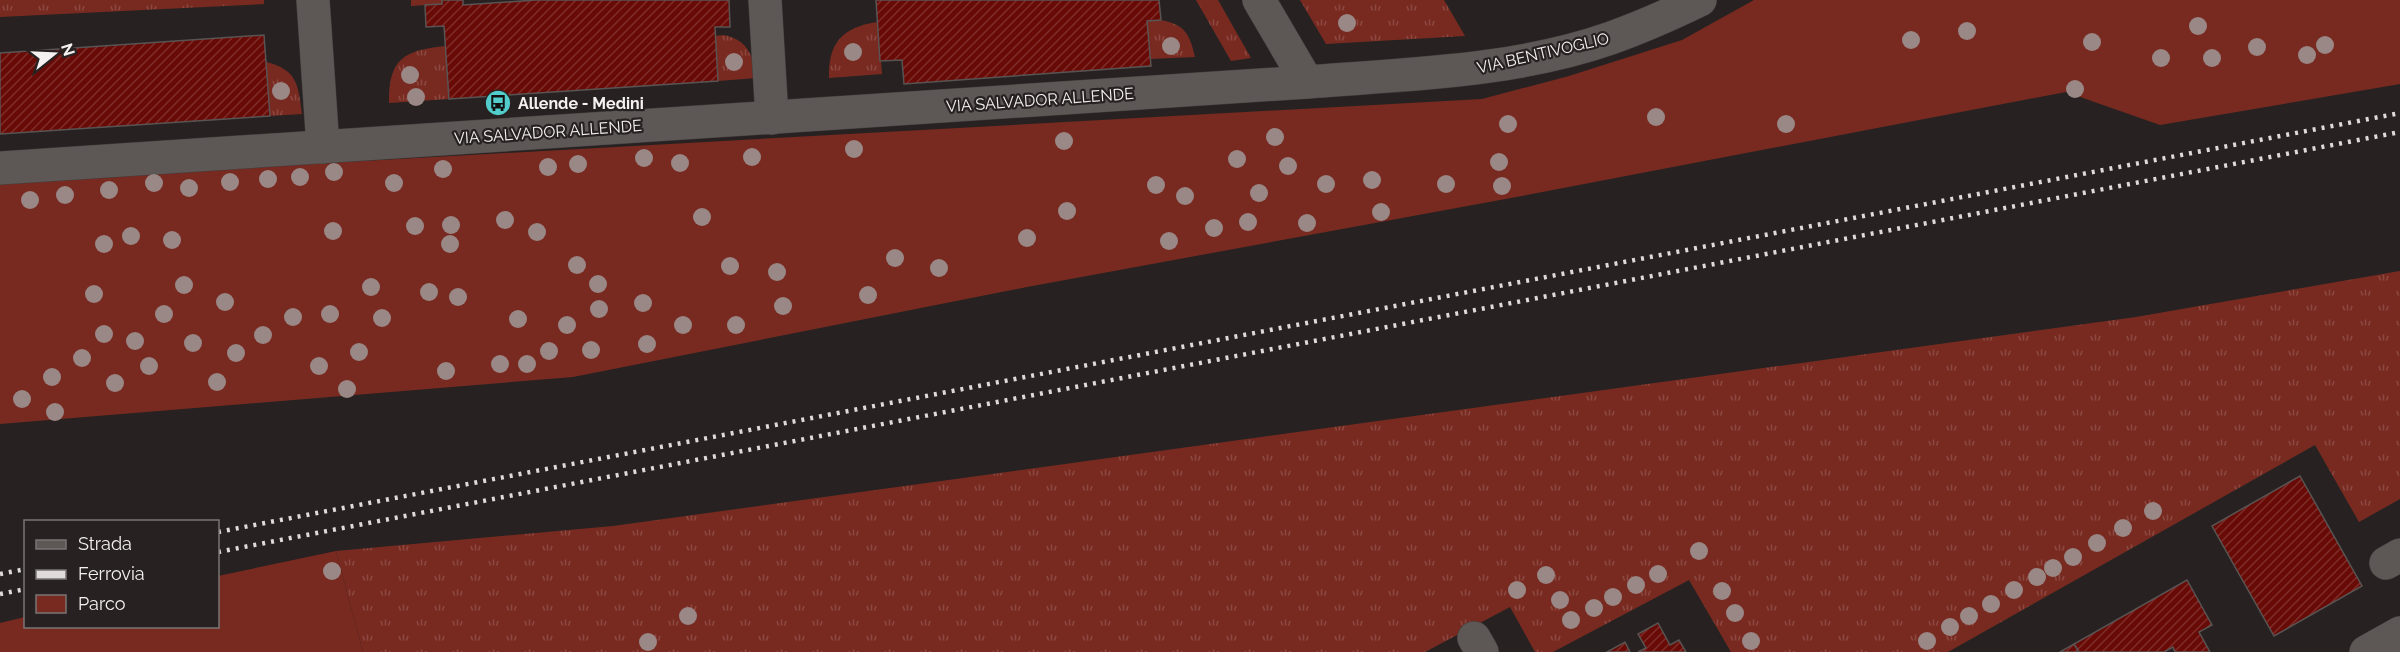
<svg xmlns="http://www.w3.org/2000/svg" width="2400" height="652" font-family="Raleway,sans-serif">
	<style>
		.grass { fill: url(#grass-tufts) }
		.green { fill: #782a20 }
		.building { fill: url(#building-hatch); stroke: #595453; stroke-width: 1.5 }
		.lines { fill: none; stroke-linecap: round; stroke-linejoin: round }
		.minor-casing { stroke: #423e3d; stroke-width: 34 }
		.minor { stroke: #5d5756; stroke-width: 33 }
		.rail { stroke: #dedbda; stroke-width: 4.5; stroke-dasharray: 3 6; stroke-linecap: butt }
		.tree { fill: #9a8886 }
		.labels { text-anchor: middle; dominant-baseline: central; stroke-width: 4.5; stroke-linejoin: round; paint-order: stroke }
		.street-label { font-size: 16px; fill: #f4f1f0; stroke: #272221 }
		.poi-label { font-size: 16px; font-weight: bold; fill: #f4f1f0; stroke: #272221; text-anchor: start }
	</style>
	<defs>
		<pattern id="grass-tufts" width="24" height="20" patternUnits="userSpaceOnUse" patternTransform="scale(1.5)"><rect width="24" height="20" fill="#782a20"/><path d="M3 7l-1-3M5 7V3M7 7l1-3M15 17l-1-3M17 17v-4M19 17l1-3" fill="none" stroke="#8c4941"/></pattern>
		<pattern id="building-hatch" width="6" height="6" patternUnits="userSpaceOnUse" patternTransform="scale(1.5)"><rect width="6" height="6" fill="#680a05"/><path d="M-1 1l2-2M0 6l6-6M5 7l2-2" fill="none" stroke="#7e2e2a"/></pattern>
	</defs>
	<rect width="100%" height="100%" fill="#272221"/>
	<g class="grass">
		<polygon points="0,0 264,0 264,4 0,17"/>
		<polygon points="411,0 442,0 442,4 411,6"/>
		<polygon points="1196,0 1218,0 1251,58 1231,61"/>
		<polygon points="1300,0 1444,0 1465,36 1326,44"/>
		<path d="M1161,20C1185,25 1189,33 1195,57L1150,59L1147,21Z"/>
		<path d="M878,22L882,74L829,78C828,42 843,27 878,22Z"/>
		<path d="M724,35C748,40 753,56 757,78L718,81L715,36Z"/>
		<path d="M446,46L449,99L389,103C388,58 405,50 446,46Z"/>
		<path d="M266,62C298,70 298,85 302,114L270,116Z"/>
		<polygon points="2400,271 2400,499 2359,522 2315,445 1948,652 1731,652 1689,580 1553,652 1535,652 1510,607 1425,652 363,652 336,551 613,526 2136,317"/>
	</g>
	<g class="green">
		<polygon points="1754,0 2400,0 2400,84 2160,125 2066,92 1511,198 1027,287 573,377 0,424 0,183 54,178 1482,99 1569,76 1682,40"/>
		<polygon points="336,551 363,652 0,652 0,623 25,617 26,626 218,626 218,576"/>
	</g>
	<g class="building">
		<polygon points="442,0 463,0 463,5 536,0 729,0 730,27 715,27 718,81 449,99 444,26 426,27 425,5 442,4"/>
		<polygon points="876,0 1159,0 1161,20 1147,21 1151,66 904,84 902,60 880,61"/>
		<polygon points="264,35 270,116 0,134 0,53"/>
		<polygon points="2300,476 2362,586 2274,636 2212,526"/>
		<polygon points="2187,580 2212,625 2199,632 2210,652 2175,652 2173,647 2164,652 2079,652 2074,644"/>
		<polygon points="1658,623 1670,645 1679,640 1686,652 1638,652 1646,648 1638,634"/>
		<polygon points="1625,642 1630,652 1607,652"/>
		<polygon points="2074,644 2079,652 2060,652"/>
	</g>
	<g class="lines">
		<g class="minor-casing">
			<g id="minor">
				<polyline points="313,0 323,147"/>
				<polyline points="765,0 772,118"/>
				<polyline points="1259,0 1307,82"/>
				<path d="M0,168L1307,82C1409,74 1514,72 1611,38C1642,27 1671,14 1700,0"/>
				<polyline points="2386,563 2400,555"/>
				<polyline points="1474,638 1482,652"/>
				<polyline points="2366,652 2400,633"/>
			</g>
		</g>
		<use href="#minor" class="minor"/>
		<g class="rail">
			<polyline points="218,532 2400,113"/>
			<polyline points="218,552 2400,132"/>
			<polyline points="0,574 26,569"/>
			<polyline points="0,594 26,589"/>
		</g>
	</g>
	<g class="tree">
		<circle cx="1347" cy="23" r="9"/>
		<circle cx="2198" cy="26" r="9"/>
		<circle cx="1967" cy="31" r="9"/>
		<circle cx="1911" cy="40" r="9"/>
		<circle cx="2092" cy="42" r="9"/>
		<circle cx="2325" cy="45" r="9"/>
		<circle cx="1171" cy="46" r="9"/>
		<circle cx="2257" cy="47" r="9"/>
		<circle cx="853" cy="52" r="9"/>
		<circle cx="2307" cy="55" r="9"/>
		<circle cx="2161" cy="58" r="9"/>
		<circle cx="2212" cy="58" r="9"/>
		<circle cx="734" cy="62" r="9"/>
		<circle cx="410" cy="75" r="9"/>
		<circle cx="2075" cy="89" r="9"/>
		<circle cx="281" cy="91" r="9"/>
		<circle cx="416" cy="97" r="9"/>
		<circle cx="1656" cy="117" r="9"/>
		<circle cx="1508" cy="124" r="9"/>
		<circle cx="1786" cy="124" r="9"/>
		<circle cx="1275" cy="137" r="9"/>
		<circle cx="1064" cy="141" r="9"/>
		<circle cx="854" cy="149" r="9"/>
		<circle cx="752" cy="157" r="9"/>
		<circle cx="644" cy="158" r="9"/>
		<circle cx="1237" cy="159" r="9"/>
		<circle cx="1499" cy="162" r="9"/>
		<circle cx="680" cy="163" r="9"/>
		<circle cx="578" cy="164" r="9"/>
		<circle cx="1288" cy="166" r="9"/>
		<circle cx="548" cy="167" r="9"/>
		<circle cx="443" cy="169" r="9"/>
		<circle cx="334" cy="172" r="9"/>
		<circle cx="300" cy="177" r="9"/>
		<circle cx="268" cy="179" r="9"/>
		<circle cx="1372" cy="180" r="9"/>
		<circle cx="230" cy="182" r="9"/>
		<circle cx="154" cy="183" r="9"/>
		<circle cx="394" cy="183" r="9"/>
		<circle cx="1326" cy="184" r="9"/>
		<circle cx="1446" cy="184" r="9"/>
		<circle cx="1156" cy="185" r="9"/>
		<circle cx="1502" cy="186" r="9"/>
		<circle cx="189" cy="188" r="9"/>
		<circle cx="109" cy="190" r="9"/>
		<circle cx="1259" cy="193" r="9"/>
		<circle cx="65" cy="195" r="9"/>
		<circle cx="1185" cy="196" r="9"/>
		<circle cx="30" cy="200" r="9"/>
		<circle cx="1067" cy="211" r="9"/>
		<circle cx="1381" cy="212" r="9"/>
		<circle cx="702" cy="217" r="9"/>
		<circle cx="505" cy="220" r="9"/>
		<circle cx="1248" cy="222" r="9"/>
		<circle cx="1307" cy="223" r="9"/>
		<circle cx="451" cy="225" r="9"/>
		<circle cx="415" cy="226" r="9"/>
		<circle cx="1214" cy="228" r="9"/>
		<circle cx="333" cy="231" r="9"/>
		<circle cx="537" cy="232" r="9"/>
		<circle cx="131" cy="236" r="9"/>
		<circle cx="1027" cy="238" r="9"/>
		<circle cx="172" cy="240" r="9"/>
		<circle cx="1169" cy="241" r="9"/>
		<circle cx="104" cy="244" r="9"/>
		<circle cx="450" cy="244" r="9"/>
		<circle cx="895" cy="258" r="9"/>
		<circle cx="577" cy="265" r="9"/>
		<circle cx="730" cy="266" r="9"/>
		<circle cx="939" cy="268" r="9"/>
		<circle cx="777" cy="272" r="9"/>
		<circle cx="598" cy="284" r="9"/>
		<circle cx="184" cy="285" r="9"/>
		<circle cx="371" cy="287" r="9"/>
		<circle cx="429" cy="292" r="9"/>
		<circle cx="94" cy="294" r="9"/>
		<circle cx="868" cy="295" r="9"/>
		<circle cx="458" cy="297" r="9"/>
		<circle cx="225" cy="302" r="9"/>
		<circle cx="643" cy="303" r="9"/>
		<circle cx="783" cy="306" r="9"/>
		<circle cx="599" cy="309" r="9"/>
		<circle cx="164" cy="314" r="9"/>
		<circle cx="330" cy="314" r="9"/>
		<circle cx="293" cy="317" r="9"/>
		<circle cx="382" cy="318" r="9"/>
		<circle cx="518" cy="319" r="9"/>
		<circle cx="567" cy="325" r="9"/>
		<circle cx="683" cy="325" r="9"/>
		<circle cx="736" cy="325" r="9"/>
		<circle cx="104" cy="334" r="9"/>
		<circle cx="263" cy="335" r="9"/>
		<circle cx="135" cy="341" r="9"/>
		<circle cx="193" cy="343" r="9"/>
		<circle cx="647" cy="344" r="9"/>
		<circle cx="591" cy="350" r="9"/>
		<circle cx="549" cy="351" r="9"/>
		<circle cx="359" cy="352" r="9"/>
		<circle cx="236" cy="353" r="9"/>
		<circle cx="82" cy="358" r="9"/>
		<circle cx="500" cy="364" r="9"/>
		<circle cx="527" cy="364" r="9"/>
		<circle cx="149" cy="366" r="9"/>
		<circle cx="319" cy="366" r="9"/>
		<circle cx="446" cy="371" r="9"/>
		<circle cx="52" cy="377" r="9"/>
		<circle cx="217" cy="382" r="9"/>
		<circle cx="115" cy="383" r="9"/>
		<circle cx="347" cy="389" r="9"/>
		<circle cx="22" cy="399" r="9"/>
		<circle cx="55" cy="412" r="9"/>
		<circle cx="2153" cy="511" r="9"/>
		<circle cx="2123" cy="528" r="9"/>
		<circle cx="2097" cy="543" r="9"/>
		<circle cx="1699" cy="551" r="9"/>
		<circle cx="2073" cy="557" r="9"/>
		<circle cx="2053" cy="568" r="9"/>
		<circle cx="332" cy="571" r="9"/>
		<circle cx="1658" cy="574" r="9"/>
		<circle cx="1546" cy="575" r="9"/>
		<circle cx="2037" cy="577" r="9"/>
		<circle cx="1636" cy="585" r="9"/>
		<circle cx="1517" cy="590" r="9"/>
		<circle cx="2014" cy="590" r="9"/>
		<circle cx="1722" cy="591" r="9"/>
		<circle cx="1613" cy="597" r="9"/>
		<circle cx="1560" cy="600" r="9"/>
		<circle cx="1991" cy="604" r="9"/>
		<circle cx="1594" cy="608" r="9"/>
		<circle cx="1735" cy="613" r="9"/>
		<circle cx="688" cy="616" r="9"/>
		<circle cx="1969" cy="616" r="9"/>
		<circle cx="1571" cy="620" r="9"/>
		<circle cx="1950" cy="627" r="9"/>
		<circle cx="1751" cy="641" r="9"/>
		<circle cx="1927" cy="641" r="9"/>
		<circle cx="648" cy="642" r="9"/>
	</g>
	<defs>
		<g id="bus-disc" transform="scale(1.35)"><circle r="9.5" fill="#52cdcc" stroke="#272221"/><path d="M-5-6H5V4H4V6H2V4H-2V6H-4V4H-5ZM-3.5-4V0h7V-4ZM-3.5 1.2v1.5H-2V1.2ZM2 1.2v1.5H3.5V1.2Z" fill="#111"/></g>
	</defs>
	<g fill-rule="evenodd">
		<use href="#bus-disc" x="498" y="103"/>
	</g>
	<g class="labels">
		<g class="street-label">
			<text transform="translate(1543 53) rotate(-13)">VIA BENTIVOGLIO</text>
			<text transform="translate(1040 100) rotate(-4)">VIA SALVADOR ALLENDE</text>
			<text transform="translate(548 132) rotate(-4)">VIA SALVADOR ALLENDE</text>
		</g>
		<g class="poi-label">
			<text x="518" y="103">Allende - Medini</text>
		</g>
	</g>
	<rect x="24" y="520" width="195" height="108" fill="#272221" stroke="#797574" stroke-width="1.5"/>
	<rect x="36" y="540" width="30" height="9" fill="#5d5756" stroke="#797574" stroke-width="1.5"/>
	<text x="78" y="550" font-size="18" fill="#f4f1f0">Strada</text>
	<rect x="36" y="570" width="30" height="9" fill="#dedbda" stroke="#797574" stroke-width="1.5"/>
	<text x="78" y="580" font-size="18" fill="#f4f1f0">Ferrovia</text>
	<rect x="36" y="595" width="30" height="18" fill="#782a20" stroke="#797574" stroke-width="1.5"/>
	<text x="78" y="610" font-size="18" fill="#f4f1f0">Parco</text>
	<g transform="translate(54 54) rotate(72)" stroke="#272221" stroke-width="4.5" paint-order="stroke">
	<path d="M0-4.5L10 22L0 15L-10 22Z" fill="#f4f1f0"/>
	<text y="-9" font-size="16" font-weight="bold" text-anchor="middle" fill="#f4f1f0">N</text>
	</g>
</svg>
